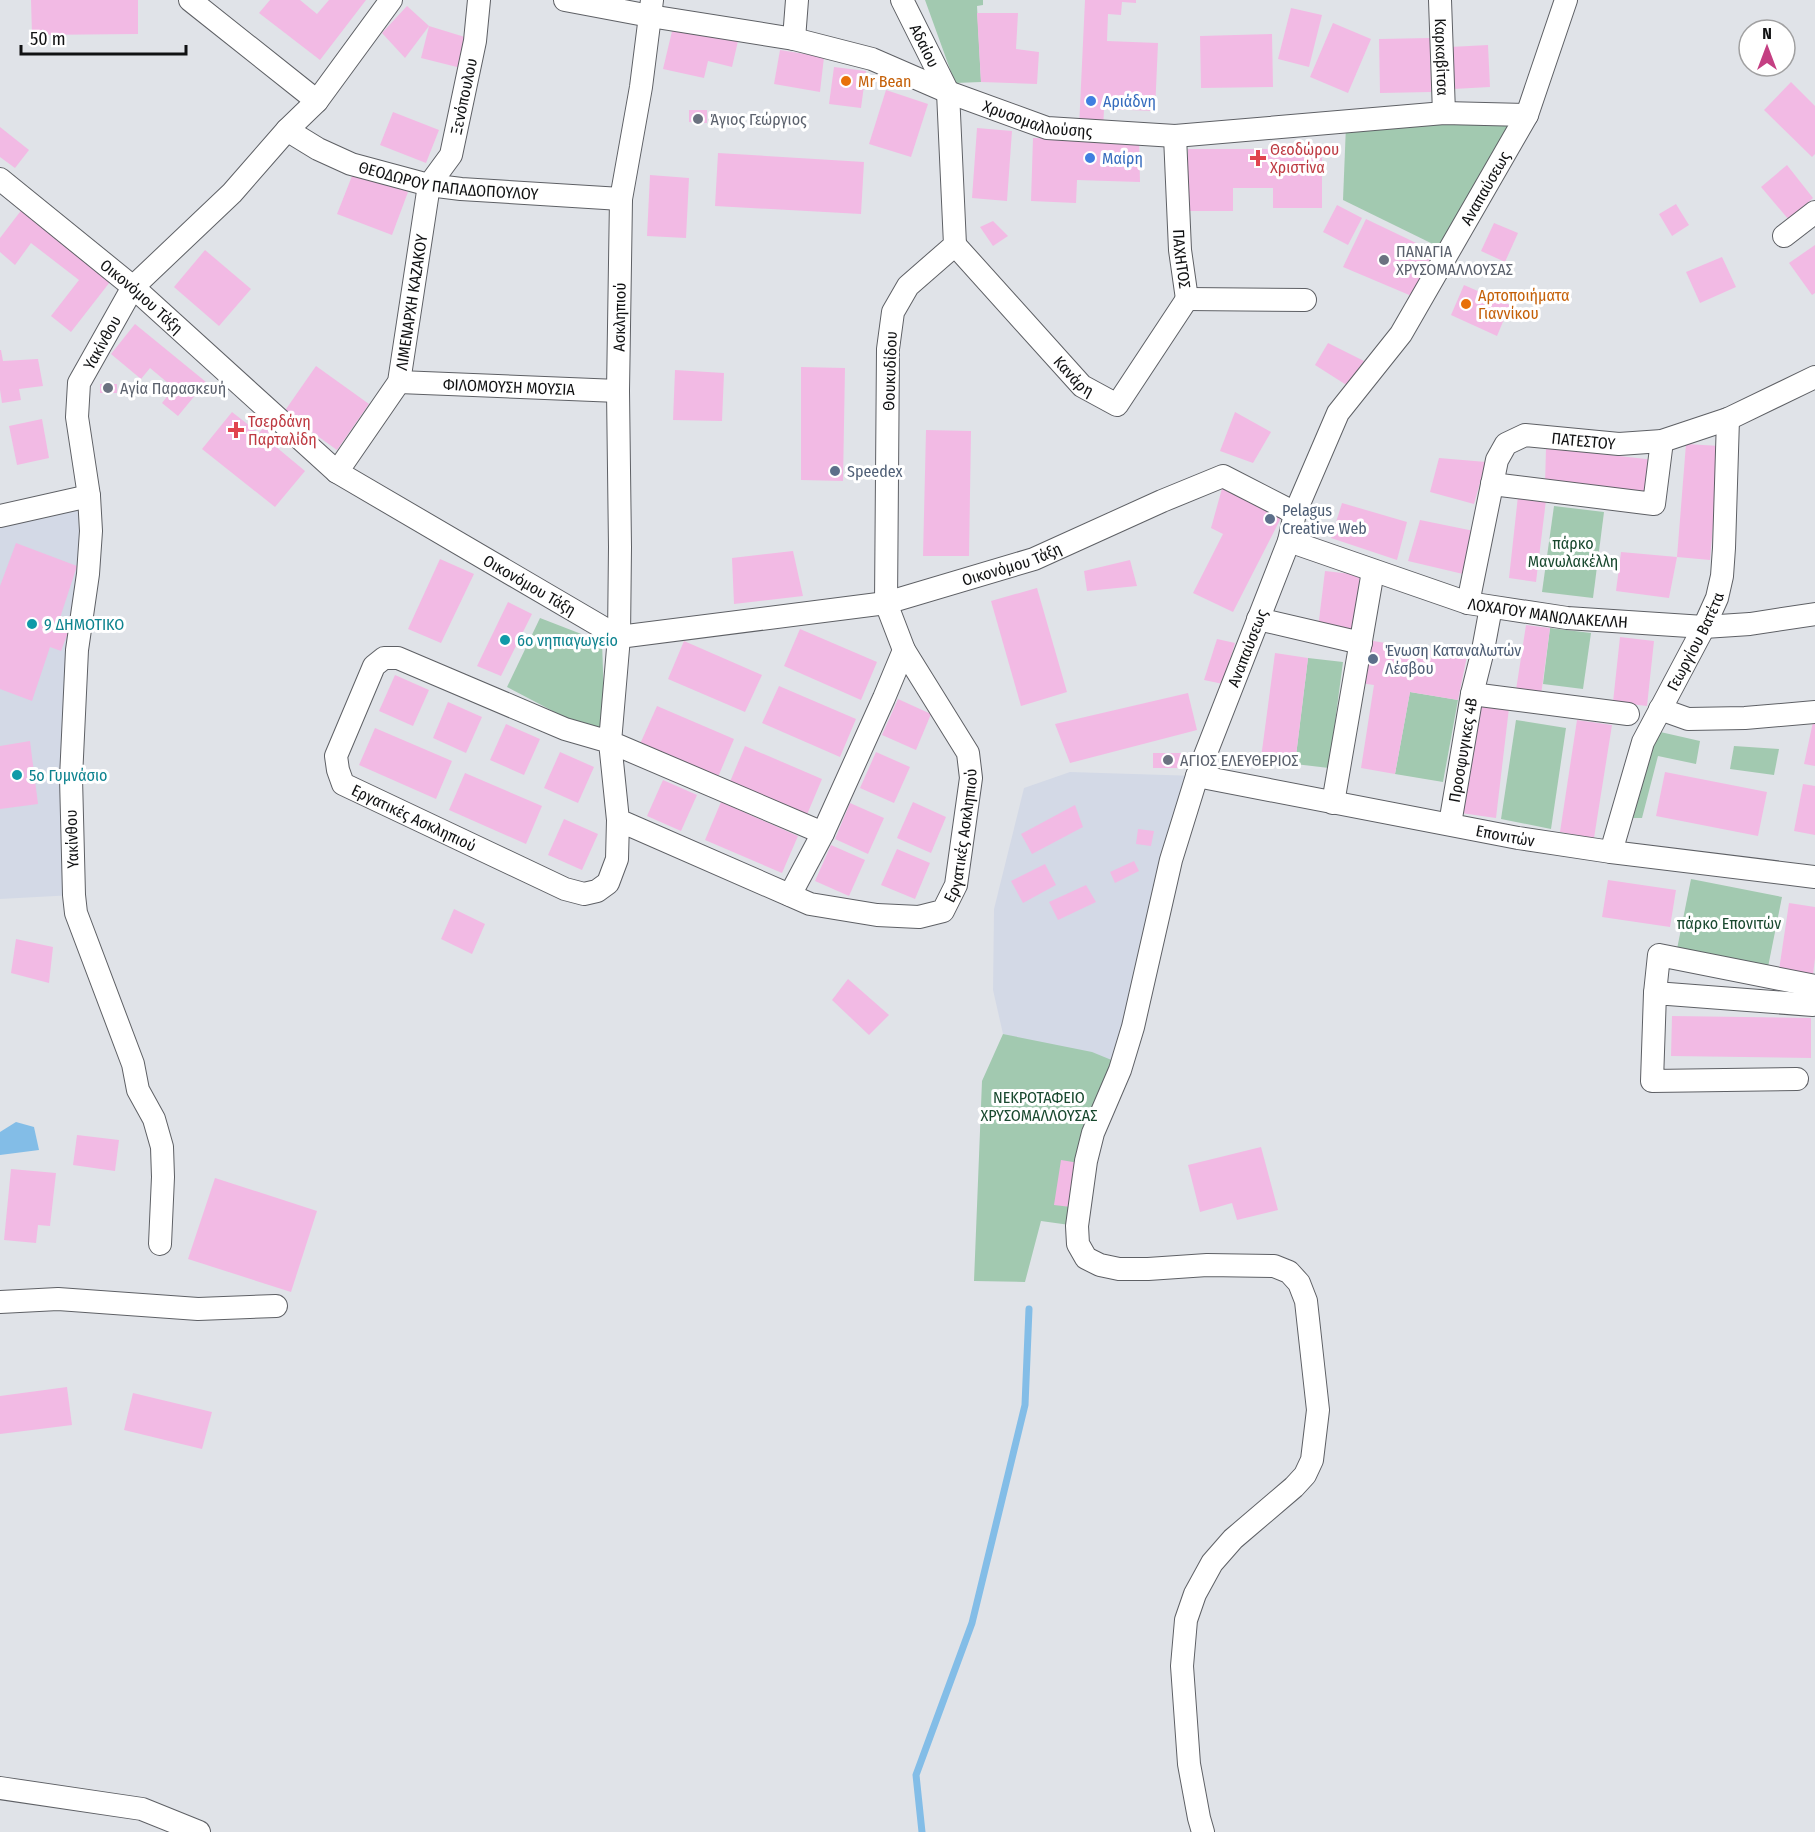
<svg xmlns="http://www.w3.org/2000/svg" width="1815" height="1832" font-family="'Fira Sans Condensed',sans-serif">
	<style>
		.built { fill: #d3d9e6 }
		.green { fill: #a2c9b0 }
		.water { fill: #83bde7 }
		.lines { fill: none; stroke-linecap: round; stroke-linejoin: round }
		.stream { stroke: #83bde7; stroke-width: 7 }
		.building { fill: #f2bae4 }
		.minor-casing { stroke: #5e6065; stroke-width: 24 }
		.minor { stroke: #fff; stroke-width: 22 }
		.food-dot { fill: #e8710a; stroke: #fff; stroke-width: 2 }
		.shop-dot { fill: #3f7fe0; stroke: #fff; stroke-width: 2 }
		.worship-dot { fill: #6b7280; stroke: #fff; stroke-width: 2 }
		.health-dot { fill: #e0444e; stroke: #fff; stroke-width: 2 }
		.service-dot { fill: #5c6f8a; stroke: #fff; stroke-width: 2 }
		.culture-dot { fill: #0f9aa8; stroke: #fff; stroke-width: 2 }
		.labels { text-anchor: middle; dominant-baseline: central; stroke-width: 6; stroke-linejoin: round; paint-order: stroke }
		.street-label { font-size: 16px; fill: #111213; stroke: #fff }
		.food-label { font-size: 16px; fill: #c56008; stroke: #fff; text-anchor: start }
		.shop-label { font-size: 16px; fill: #366cbe; stroke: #fff; text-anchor: start }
		.worship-label { font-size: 16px; fill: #5b616d; stroke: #fff; text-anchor: start }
		.health-label { font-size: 16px; fill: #be3a42; stroke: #fff; text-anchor: start }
		.service-label { font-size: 16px; fill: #4e5e75; stroke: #fff; text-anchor: start }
		.park-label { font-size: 16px; fill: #19492f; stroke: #fff }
		.culture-label { font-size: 16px; fill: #0d838f; stroke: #fff; text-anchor: start }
	</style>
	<rect width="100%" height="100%" fill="#e0e3e8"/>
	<g class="built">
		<polygon points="89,496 74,895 0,899 0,516"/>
		<polygon points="1070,772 1197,776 1114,1061 1003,1034 993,990 994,909 1024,788"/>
	</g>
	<g class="green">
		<polygon points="925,0 983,0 983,5 977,6 981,82 955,83"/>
		<polygon points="1517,123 1441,248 1343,200 1346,125"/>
		<polygon points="1554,506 1604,512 1593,598 1542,592"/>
		<polygon points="540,618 602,642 605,727 585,728 507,687"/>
		<polygon points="1550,628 1591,633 1583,689 1543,684"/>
		<polygon points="1308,658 1343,662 1329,768 1295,764"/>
		<polygon points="1410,692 1458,700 1443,782 1395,774"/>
		<polygon points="1516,720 1566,728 1551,829 1501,819"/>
		<polygon points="1656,731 1700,741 1696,764 1658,756 1642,818 1633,818"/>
		<polygon points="1734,746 1779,749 1774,775 1730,769"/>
		<polygon points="1691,879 1782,897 1768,967 1677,949"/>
		<polygon points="1003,1034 1092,1052 1114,1061 1077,1226 1041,1221 1025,1282 974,1281 982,1081"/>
	</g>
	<polygon class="water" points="16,1122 34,1127 39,1150 0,1155 0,1132"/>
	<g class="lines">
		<polyline class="stream" points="922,1832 916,1775 972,1623 1025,1405 1029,1309"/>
	</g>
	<g class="building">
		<polygon points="31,0 138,0 138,34 32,35"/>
		<polygon points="270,0 300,0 317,14 329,0 366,0 320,60 259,13"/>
		<polygon points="1085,0 1136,0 1136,3 1122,2 1121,15 1108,14 1107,41 1158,43 1155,111 1104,109 1103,130 1079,128"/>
		<polygon points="407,6 429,26 468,38 461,68 421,58 429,26 405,58 382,33"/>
		<polygon points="1291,8 1322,15 1309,67 1278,59"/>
		<polygon points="977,13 1018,13 1016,49 1039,52 1037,84 981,82"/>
		<polygon points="1333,23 1371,39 1348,93 1310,77"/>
		<polygon points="673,27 738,41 732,67 708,61 704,78 663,69"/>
		<polygon points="1272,34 1273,87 1201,88 1200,36"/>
		<polygon points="1430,38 1431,92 1380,93 1379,39"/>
		<polygon points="1488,45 1490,87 1453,89 1450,47"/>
		<polygon points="780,50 824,57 820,92 774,84"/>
		<polygon points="834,67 866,71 861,108 829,104"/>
		<polygon points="1791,82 1815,106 1815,154 1812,157 1764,110"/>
		<polygon points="886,90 928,104 911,157 869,144"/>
		<polygon points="689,110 707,110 707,123 689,122"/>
		<polygon points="393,112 439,130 426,163 380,145"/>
		<polygon points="0,127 29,150 15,168 0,157"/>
		<polygon points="977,128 1012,131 1007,201 972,198"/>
		<polygon points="1033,138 1139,140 1140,182 1077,180 1076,203 1031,201"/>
		<polygon points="1188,149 1322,149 1322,208 1273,208 1273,188 1233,188 1233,211 1188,211"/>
		<polygon points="718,153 864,162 861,214 715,206"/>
		<polygon points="1787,165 1813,198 1789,220 1761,187"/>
		<polygon points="354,171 408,192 392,235 337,214"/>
		<polygon points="650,175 689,178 686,238 647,236"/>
		<polygon points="1676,204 1689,225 1672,236 1659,214"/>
		<polygon points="1337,205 1362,218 1348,245 1323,232"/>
		<polygon points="23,208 113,278 71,332 51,316 79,280 31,243 15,265 0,252 0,238"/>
		<polygon points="1366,219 1435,252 1414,297 1343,267"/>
		<polygon points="993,221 1008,236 993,246 980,227"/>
		<polygon points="1494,223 1518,233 1505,262 1481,251"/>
		<polygon points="1815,245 1815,293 1812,295 1789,263"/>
		<polygon points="205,250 251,289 219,326 174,287"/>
		<polygon points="1722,257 1736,287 1700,303 1686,272"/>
		<polygon points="1464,285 1510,305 1497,336 1451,315"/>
		<polygon points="135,324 206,382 178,416 162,403 174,388 150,368 141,379 111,354"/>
		<polygon points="1328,343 1364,361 1348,386 1315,365"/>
		<polygon points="0,350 1,350 3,361 38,359 43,386 19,389 21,400 2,403 0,390"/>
		<polygon points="316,366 369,404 337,450 284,412"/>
		<polygon points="801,367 845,368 843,481 801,480"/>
		<polygon points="675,370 724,373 722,421 673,420"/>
		<rect x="100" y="384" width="17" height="9"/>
		<polygon points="232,412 259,433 265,426 281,440 275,446 305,471 275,507 202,449"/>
		<polygon points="1235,412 1271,432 1253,463 1220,451"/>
		<polygon points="42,419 49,458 17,465 9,426"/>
		<polygon points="926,430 971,431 969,556 923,556"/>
		<polygon points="1686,444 1720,446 1710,560 1677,557"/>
		<polygon points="1546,448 1655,460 1650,497 1545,485"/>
		<polygon points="1439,458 1486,462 1474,504 1430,492"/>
		<polygon points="1223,485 1283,514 1233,612 1193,593 1223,534 1211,528"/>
		<polygon points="1518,496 1546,500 1536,582 1509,578"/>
		<polygon points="1342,503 1407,522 1397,560 1331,538"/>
		<polygon points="1420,520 1474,531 1463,574 1408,561"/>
		<polygon points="16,543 77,566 59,621 70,627 61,651 50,647 32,701 0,689 0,586"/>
		<polygon points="793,551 803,596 734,604 732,558"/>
		<polygon points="1621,552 1677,557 1669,598 1616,591"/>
		<polygon points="440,559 474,574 441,643 408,629"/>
		<polygon points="1130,560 1137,586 1087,591 1084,571"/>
		<polygon points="1325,571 1360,575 1354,632 1318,628"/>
		<polygon points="1037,588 1067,692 1021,706 991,601"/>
		<polygon points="508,602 532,614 501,676 477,666"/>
		<polygon points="1526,625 1550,628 1541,695 1516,690"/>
		<polygon points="800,629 877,662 861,700 784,666"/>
		<polygon points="1620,637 1654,641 1647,706 1613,702"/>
		<polygon points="1217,639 1235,643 1223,684 1204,680"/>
		<polygon points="1367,640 1467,656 1458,700 1410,692 1395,774 1361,768 1374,685 1360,683"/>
		<polygon points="684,641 762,675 745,712 668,679"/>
		<polygon points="1275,653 1308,658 1295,764 1261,758"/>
		<polygon points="395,675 429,690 413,726 379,711"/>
		<polygon points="779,686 856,719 840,757 762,723"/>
		<polygon points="1188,693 1197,730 1070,763 1055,724"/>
		<polygon points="898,699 931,714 916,750 882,735"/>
		<polygon points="448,702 482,717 466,753 433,738"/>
		<polygon points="1477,704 1509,708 1496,818 1461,813"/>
		<polygon points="657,706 734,739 718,777 640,744"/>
		<polygon points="1577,720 1612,725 1594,838 1560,832"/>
		<polygon points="1813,722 1815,723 1815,766 1804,764"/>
		<polygon points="506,724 540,739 524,775 490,760"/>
		<polygon points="375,728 452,761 436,799 359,765"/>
		<polygon points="30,741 38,804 0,809 0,746"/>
		<polygon points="745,746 822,779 806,817 729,784"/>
		<polygon points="560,752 594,767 578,803 544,788"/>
		<polygon points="876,752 910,767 894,803 860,788"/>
		<rect x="1153" y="753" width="29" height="15"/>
		<polygon points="1665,772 1767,792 1758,836 1656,816"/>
		<polygon points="465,773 542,806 526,844 449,810"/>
		<polygon points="663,780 697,795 681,831 647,816"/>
		<polygon points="1803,784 1815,786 1815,835 1794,831"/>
		<polygon points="721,802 798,836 782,873 705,840"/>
		<polygon points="913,802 946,817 931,853 897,838"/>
		<polygon points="850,803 884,818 868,854 835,839"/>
		<polygon points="1075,805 1083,827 1032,854 1021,834"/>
		<polygon points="564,819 598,834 582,870 548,855"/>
		<polygon points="1138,829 1154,831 1151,846 1136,844"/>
		<polygon points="831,845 865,860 849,896 815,881"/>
		<polygon points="897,849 930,863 915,899 881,885"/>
		<polygon points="1134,861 1139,871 1115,883 1110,872"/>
		<polygon points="1045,864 1056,885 1023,903 1011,881"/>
		<polygon points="1608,880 1676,890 1670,927 1602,917"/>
		<polygon points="1086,885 1096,902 1058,920 1049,902"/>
		<polygon points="1789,903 1815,907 1815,958 1813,975 1779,970"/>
		<polygon points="454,909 485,924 472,954 441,939"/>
		<polygon points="16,939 53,947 49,983 11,973"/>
		<polygon points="848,979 889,1015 869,1035 832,1000"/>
		<polygon points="1672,1016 1811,1018 1811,1058 1671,1056"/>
		<polygon points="77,1135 119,1140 115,1171 73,1165"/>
		<polygon points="1261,1147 1278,1210 1237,1220 1232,1203 1200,1212 1188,1165"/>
		<polygon points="1061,1160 1079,1163 1071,1207 1054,1205"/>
		<polygon points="11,1169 56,1173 50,1226 38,1225 36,1243 4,1240"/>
		<polygon points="215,1178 317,1211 291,1292 188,1259"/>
		<polygon points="67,1387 72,1425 0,1434 0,1396"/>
		<polygon points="133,1393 212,1412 202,1449 124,1430"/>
	</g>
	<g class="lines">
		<g class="minor-casing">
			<g id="minor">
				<polyline points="190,0 317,101"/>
				<path id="s1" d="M565,0L650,16L794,39L872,59L948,92L1047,128L1175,136L1444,113L1527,115"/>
				<path id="s2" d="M902,0L948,92L955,245L908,286L893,312L888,349L886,603L904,650"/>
				<path id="s3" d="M1440,0L1444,113"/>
				<polyline points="794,39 797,0"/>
				<path id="s4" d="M287,130L318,149L351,164L429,185L461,189L621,199"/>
				<path id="s5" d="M1175,136L1180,250L1187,299"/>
				<path id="s6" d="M0,179L133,287L337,472L619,637L886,603L1034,559L1162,501L1223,476L1295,513"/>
				<polyline points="1784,236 1815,212"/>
				<path id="s7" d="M955,245L1082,386L1117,405L1187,299"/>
				<polyline points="1187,299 1305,300"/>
				<path id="s8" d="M399,382L618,391"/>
				<path id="s9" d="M337,472L399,382L429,185L451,155L475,41L479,0"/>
				<polyline points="1492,484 1654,504 1662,441"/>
				<polyline points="0,516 89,496"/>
				<path id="s10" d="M1289,541L1468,603L1567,618L1704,627L1750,624L1815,614"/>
				<path id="s11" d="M1468,603L1497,460L1506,444L1525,435L1619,444L1662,441L1728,419L1815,377"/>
				<polyline points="1258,619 1361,643"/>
				<polyline points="1472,694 1628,714"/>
				<polyline points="1660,709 1688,719 1745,718 1815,712"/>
				<path id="s12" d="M1197,776L1518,838L1611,852L1815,877"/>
				<polyline points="1333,803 1373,571"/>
				<path id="s13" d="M618,820L810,904L877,915L919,917L943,911L956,885L971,778L968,753L904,650L884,698L823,833L610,742L565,729L398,658H384L374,666L336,756L338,770L343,784L565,889L584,894L597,891L608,883L617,859L618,820L610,742L619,637L620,547L618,391L621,199L641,87L652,0"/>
				<path id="s14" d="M1450,824L1472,694L1483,650L1491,607"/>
				<path id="s15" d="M1611,852L1643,742L1704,627L1717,598L1722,576L1724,548L1728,419"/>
				<polyline points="790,895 823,833"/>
				<polyline points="1655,993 1659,955 1815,986"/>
				<polyline points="1797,1079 1652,1081 1655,993 1813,1005 1815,994"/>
				<path id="s16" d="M160,1244L163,1177L162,1147L154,1119L138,1090L133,1064L76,913L74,895L71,778L77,650L88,574L91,531L89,496L77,417L79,383L133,287L232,193L287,130L317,101L391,0"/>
				<polyline points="0,1302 58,1299 198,1309 276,1306"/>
				<polyline points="0,1788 142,1809 199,1832"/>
				<path id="s17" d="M1203,1832L1199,1818L1189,1764L1182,1666L1186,1620L1195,1594L1212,1563L1233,1539L1294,1487L1305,1475L1312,1460L1318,1410L1306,1301L1299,1283L1289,1272L1274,1266L1207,1265L1148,1269H1119L1100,1265L1086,1258L1078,1244L1077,1226L1086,1161L1093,1133L1120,1070L1133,1027L1171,860L1197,776L1289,541L1295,513L1338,413L1401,334L1527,115L1566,0"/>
			</g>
		</g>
		<use href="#minor" class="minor"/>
	</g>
	<g class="food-dot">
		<circle cx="846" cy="81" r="6"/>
		<circle cx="1466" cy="304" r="6"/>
	</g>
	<g class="shop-dot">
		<circle cx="1091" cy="101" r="6"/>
		<circle cx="1090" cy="158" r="6"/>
	</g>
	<g class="worship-dot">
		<circle cx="698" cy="119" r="6"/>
		<circle cx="1384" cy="260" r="6"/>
		<circle cx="108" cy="388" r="6"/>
		<circle cx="1168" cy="760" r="6"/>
	</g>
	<g class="health-dot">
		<path d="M1255 149h6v6h6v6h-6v6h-6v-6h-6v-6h6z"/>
		<path d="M233 421h6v6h6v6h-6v6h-6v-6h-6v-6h6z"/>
	</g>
	<g class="service-dot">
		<circle cx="835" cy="471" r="6"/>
		<circle cx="1270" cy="519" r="6"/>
		<circle cx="1373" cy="659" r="6"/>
	</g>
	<g class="culture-dot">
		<circle cx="32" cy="624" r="6"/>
		<circle cx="505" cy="640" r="6"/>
		<circle cx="17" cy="775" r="6"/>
	</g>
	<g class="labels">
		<g class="street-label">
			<text stroke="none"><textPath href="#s2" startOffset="51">Αδαίου</textPath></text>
			<text stroke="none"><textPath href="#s3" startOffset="57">Καρκαβίτσα</textPath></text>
			<text stroke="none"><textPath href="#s9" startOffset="406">Ξενόπουλου</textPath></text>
			<text stroke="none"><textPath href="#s1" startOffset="490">Χρυσομαλλούσης</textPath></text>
			<text stroke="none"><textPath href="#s4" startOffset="172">ΘΕΟΔΩΡΟΥ ΠΑΠΑΔΟΠΟΥΛΟΥ</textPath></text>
			<text stroke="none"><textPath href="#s17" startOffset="1983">Αναπαύσεως</textPath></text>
			<text stroke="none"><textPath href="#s5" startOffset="123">ΠΑΧΗΤΟΣ</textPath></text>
			<text stroke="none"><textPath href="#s6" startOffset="184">Οικονόμου Τάξη</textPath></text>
			<text stroke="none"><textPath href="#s9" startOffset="190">ΛΙΜΕΝΑΡΧΗ ΚΑΖΑΚΟΥ</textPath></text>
			<text stroke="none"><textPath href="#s13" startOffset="2302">Ασκληπιού</textPath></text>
			<text stroke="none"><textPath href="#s16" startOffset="926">Υακίνθου</textPath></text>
			<text transform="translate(890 371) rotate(-88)">Θουκυδίδου</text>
			<text stroke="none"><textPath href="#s7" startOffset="177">Κανάρη</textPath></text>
			<text stroke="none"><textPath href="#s8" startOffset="110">ΦΙΛΟΜΟΥΣΗ ΜΟΥΣΙΑ</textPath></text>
			<text stroke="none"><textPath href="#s11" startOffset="244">ΠΑΤΕΣΤΟΥ</textPath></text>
			<text stroke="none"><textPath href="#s6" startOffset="1174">Οικονόμου Τάξη</textPath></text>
			<text stroke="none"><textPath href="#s6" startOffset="670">Οικονόμου Τάξη</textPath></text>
			<text stroke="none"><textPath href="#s10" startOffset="270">ΛΟΧΑΓΟΥ ΜΑΝΩΛΑΚΕΛΛΗ</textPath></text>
			<text stroke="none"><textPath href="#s15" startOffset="228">Γεωργίου Βατέτα</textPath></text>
			<text stroke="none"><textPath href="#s17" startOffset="1461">Αναπαύσεως</textPath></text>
			<text stroke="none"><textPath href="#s14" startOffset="75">Προσφυγικες 4Β</textPath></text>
			<text stroke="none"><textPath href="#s13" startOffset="1520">Εργατικές Ασκληπιού</textPath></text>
			<text stroke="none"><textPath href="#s13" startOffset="423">Εργατικές Ασκληπιού</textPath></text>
			<text stroke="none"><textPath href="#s12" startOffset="314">Επονιτών</textPath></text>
			<text transform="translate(72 839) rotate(-92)">Υακίνθου</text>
		</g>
		<g class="food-label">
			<text x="858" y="81">Mr Bean</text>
			<text x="1478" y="295">Αρτοποιήματα<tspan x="1478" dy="18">Γιαννίκου</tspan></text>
		</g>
		<g class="shop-label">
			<text x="1103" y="101">Αριάδνη</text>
			<text x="1102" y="158">Μαίρη</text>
		</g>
		<g class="worship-label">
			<text x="710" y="119">Άγιος Γεώργιος</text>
			<text x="1396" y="251">ΠΑΝΑΓΙΑ<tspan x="1396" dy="18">ΧΡΥΣΟΜΑΛΛΟΥΣΑΣ</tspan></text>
			<text x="120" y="388">Αγία Παρασκευή</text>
			<text x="1180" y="760">ΑΓΙΟΣ ΕΛΕΥΘΕΡΙΟΣ</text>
		</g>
		<g class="health-label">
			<text x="1270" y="149">Θεοδώρου<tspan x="1270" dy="18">Χριστίνα</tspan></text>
			<text x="248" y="421">Τσερδάνη<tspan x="248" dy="18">Παρταλίδη</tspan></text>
		</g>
		<g class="service-label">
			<text x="847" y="471">Speedex</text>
			<text x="1282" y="510">Pelagus<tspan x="1282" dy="18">Creative Web</tspan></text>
			<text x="1385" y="650">Ένωση Καταναλωτών<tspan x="1385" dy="18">Λέσβου</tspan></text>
		</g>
		<g class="park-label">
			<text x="1573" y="543">πάρκο<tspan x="1573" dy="18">Μανωλακέλλη</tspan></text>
			<text x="1729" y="923">πάρκο Επονιτών</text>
			<text x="1039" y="1097">ΝΕΚΡΟΤΑΦΕΙΟ<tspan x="1039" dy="18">ΧΡΥΣΟΜΑΛΛΟΥΣΑΣ</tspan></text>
		</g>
		<g class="culture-label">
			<text x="44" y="624">9 ΔΗΜΟΤΙΚΟ</text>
			<text x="517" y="640">6ο νηπιαγωγείο</text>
			<text x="29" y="775">5o Γυμνάσιο</text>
		</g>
	</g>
	<g transform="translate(1767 48)"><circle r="28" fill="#ffffff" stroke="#a0a0a1" stroke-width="1.5"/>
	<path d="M0-4.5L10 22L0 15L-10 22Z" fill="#c43f82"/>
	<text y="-9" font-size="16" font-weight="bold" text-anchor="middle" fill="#111213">N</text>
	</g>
	<path d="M21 45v9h165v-9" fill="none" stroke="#111213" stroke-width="3"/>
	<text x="30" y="45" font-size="18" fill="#111213" stroke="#ffffff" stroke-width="4.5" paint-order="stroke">50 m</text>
</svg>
